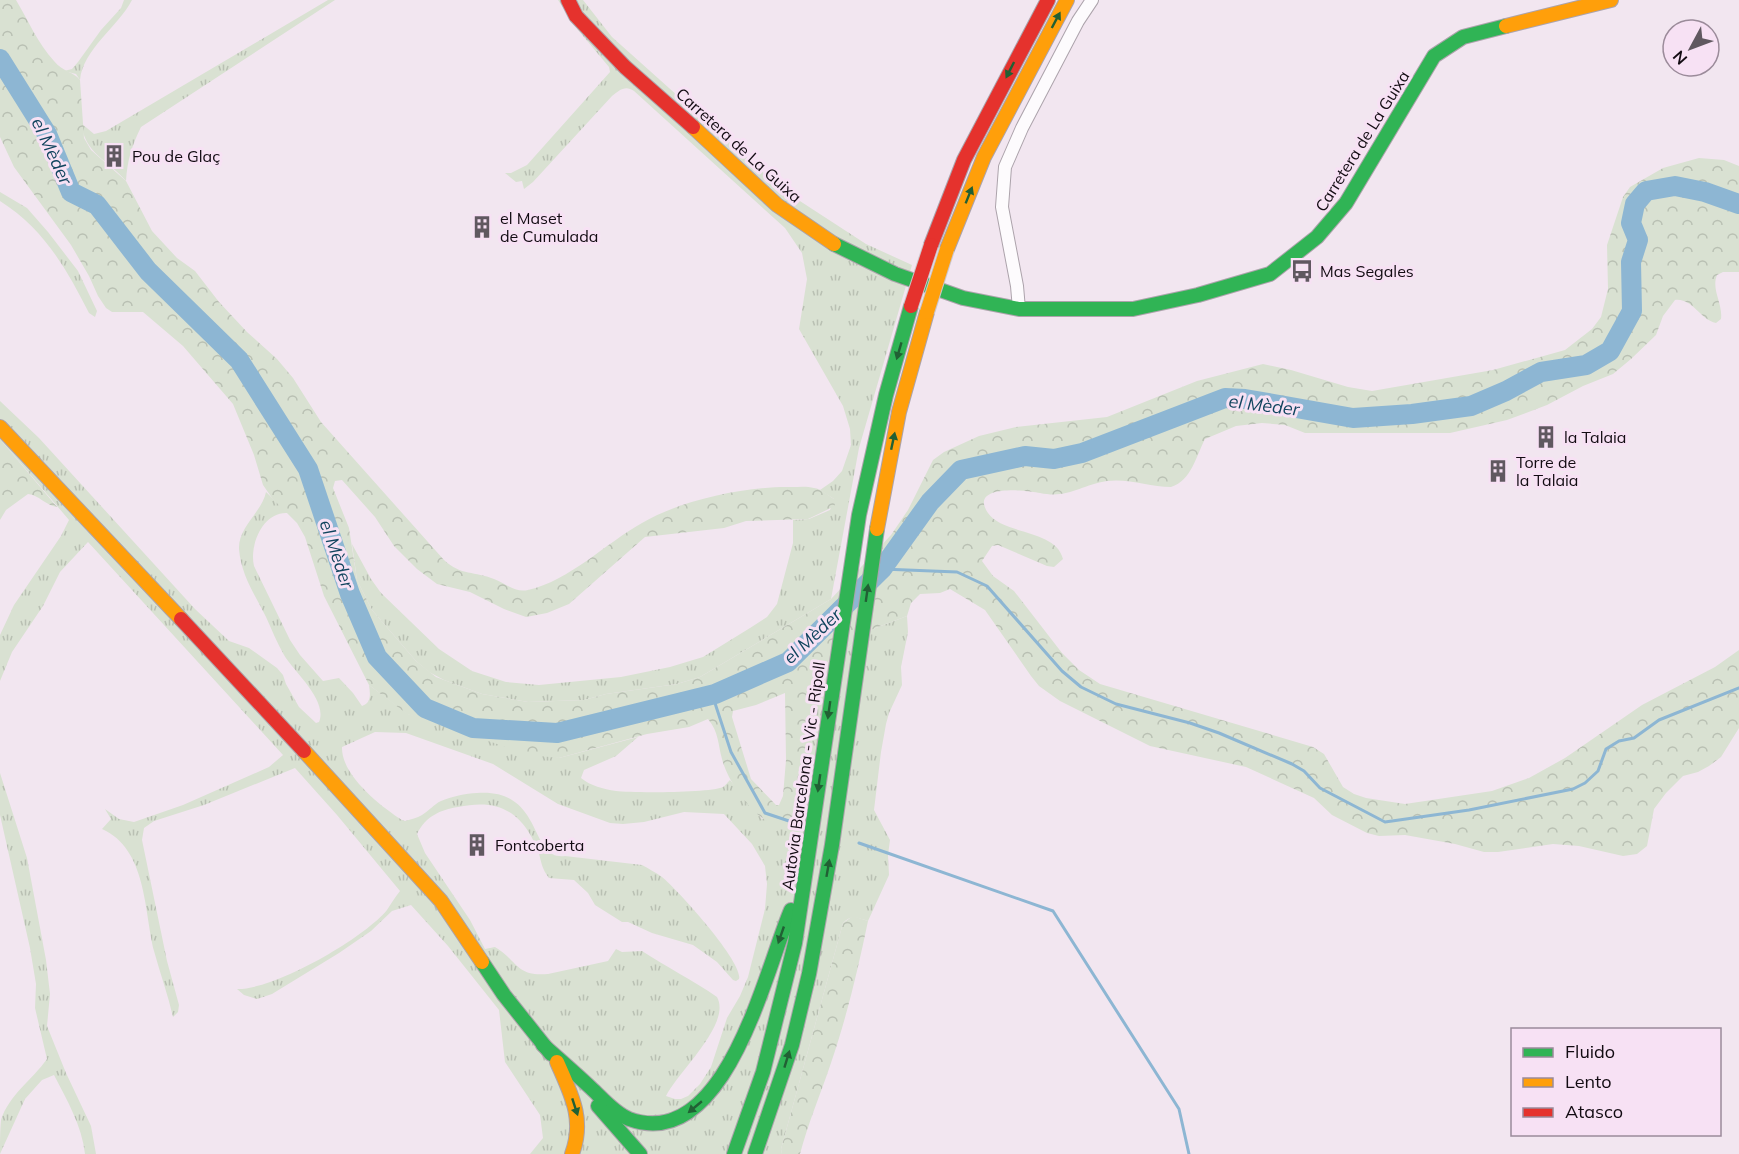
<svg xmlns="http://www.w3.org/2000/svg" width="1739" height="1154" font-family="Mulish,sans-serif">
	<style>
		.grass { fill: url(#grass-tufts); fill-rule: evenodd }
		.forest { fill: url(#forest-crowns); fill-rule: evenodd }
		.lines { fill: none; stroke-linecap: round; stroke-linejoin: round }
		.stream { stroke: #8db6d3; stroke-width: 3 }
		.river { stroke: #8db6d3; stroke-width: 20 }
		.street-casing { stroke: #aca3ab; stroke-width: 14 }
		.fast-casing { stroke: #aca3ab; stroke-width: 16 }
		.slow-casing { stroke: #aca3ab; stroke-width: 16 }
		.jam-casing { stroke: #aca3ab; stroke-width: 16 }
		.street { stroke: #fdfbfd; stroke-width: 12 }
		.fast { stroke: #30b455; stroke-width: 14 }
		.slow { stroke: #ff9f0a; stroke-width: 14 }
		.jam { stroke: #e5322d; stroke-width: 14 }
		.slow-bridge-casing { stroke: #cbc5ca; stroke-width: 16; stroke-linecap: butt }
		.jam-bridge-casing { stroke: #cbc5ca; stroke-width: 16; stroke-linecap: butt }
		.slow-bridge { stroke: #ff9f0a; stroke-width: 14 }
		.jam-bridge { stroke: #e5322d; stroke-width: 14 }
		.oneway { fill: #216034 }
		.labels { text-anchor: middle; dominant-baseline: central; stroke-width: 6; stroke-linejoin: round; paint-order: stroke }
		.street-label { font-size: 16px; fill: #120b12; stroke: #f7e1f4 }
		.poi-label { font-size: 16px; fill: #120b12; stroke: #f7e1f4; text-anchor: start }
		.water-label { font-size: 18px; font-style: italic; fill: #10445e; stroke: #f7e1f4 }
	</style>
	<defs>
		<pattern id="grass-tufts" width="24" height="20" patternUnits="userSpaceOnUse" patternTransform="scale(1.5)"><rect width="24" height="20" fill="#d9e1d2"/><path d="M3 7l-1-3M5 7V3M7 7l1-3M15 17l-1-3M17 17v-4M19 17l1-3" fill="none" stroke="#b9c0b3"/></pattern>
		<pattern id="forest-crowns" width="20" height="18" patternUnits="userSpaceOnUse" patternTransform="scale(1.5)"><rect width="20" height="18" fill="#d9e1d2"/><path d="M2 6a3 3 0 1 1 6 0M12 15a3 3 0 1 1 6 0" fill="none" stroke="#b9c0b3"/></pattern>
	</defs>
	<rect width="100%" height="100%" fill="#f2e6f0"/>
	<g class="grass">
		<path d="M124,0H132C118,27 83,49 80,80L76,74L64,71L72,69L78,62L101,30L121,8Z"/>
		<path d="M328,0H335L141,127C132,145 127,161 126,181C108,160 85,154 81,123L94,134L106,131Z"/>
		<path d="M558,0H583L612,37L783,190L866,244L912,265L859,448L831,599L700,677L677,684L606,694L584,700L528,702L482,694L444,680L429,672L416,661L372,610L357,580L352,544L371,579L381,593L439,649L472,671L506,682L539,685L621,677L670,667L703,657L750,628L767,617L777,604L793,543V520L809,519L830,510L834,499L820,490L833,481L842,471L851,445L850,429L843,406L799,329L807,279L802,253L785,228L634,91C625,85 620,90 612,96L533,182L524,189L522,181L516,182L505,173H511L527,165L610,72L609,67L578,30Z"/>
		<path d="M0,192L27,208L48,232L78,271L97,311L95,317L89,313C66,268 44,229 0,201Z"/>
		<path d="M0,401L39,438L195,609L229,641L249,648L277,668L283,675L286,684L299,707L316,723L319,722C328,700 294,672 284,655C277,643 272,630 266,617C255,595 241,575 239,549C238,527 262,512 266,492L288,513C263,511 249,545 254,566L290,640L300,655L323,681L339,678L353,693L362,706C372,703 370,693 369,685L408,714L559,758L638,737L616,756L584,770L581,778C591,786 603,789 616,791C632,793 710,793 723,787C725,786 728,782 730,780L762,819L802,797L824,665L873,629L907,616L908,632L901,667L902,685L889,713L886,724L881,752L874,810L890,840L888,855L889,875L868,921C858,918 851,914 843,923L781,1149L782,1154H530L543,1138L540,1115L505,1062L499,1010L448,946L411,905L392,911L371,931L339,953L272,994L257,999L244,995L237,989C274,990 363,939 387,910C391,904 395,897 400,891L337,815L295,768L204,805L154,821L144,828L142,840L167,961L179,1005L178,1012L173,1017C168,995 160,973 154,951C144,911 147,849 102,829L111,819L105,809L119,819L134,822L183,805L269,767L283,755L88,542L60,572L43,606L12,652L0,681V635L14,605L61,536L69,520L0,439ZM375,732L406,733L493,764L558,804L610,823L623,824L644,822L684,812L724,814L752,844L765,866L767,884L765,909L748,977L740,996L727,1018L711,1067L700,1084L688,1096L681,1099H675L666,1096C677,1073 732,1024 717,997C693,980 666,967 642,951L622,952L616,949L608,961L548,974C516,977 518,961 495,947L485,949L470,920L425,853L417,834C426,816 440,810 458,807C495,799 519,809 535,844C542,857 539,865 549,878L574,880L588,893L595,905L622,922H628L652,933L693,945L717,962L733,980L736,981L739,979C744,963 677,889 662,877C655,872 649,869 642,865L565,856C528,861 545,788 477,793C466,793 451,797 441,801C434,804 429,811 422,815C417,818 411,819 405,821L402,820C380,806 341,775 342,747Z"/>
		<path d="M0,773L27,858L46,960L50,994L47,1026L66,1073L91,1126L96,1154H85C82,1126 67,1100 54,1075L42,1080L25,1099L0,1154C0,1144 0,1130 1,1120C9,1095 32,1080 47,1059L35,1008L36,984L30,948L0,815Z"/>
	</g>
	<g class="forest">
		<path d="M0,0H16C28,20 38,44 54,61C63,72 74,72 80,80L84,138L91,150L126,181L152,231L177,258L195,271L219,302L247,332L277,359L293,378L321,422L444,560C461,576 475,571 494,579C505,583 515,593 528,590C569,581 606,543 642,523C681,500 746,486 791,487C799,487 807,486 814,488C821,489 828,495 834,499L835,506L808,519L746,521L724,528L645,537L569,604L547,613L526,617L504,609L470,592L437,584L417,569L394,546L375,517L342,480L335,481L333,488L349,528L357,580L372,610L416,661L436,677L482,694L528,702L584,700L606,694L677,684L700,677L831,599L891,535L908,510L933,460L944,452L979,436L1016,427L1107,417L1197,381L1263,364L1291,370L1348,387L1372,391L1493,370L1565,350L1592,329L1601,317L1608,289L1607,245L1623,197L1630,187L1663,168L1699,158L1724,160L1739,166V272H1723L1717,275C1711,290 1723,303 1721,319L1716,323C1700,320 1693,298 1675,300L1663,316L1656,335L1631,359L1613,374L1583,386L1547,405L1507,420L1450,433H1305L1285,425L1262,423L1236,426L1205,439C1196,456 1192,480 1171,487C1150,487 1128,478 1107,481C1081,485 1068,499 1040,493C1027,490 968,484 988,513C1003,535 1056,529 1063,559L1054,567L1047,566L998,545L992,546L982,561L993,576L1014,591L1062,653L1079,670L1100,684L1313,747L1324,754L1343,787L1354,794L1366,798L1405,804L1492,791L1529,778L1565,758L1642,705L1715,667L1739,650V728L1721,757L1709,766L1698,772L1683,776L1666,793L1654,809L1647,846L1637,854L1623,856L1579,846L1553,844L1498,852H1484L1455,844L1405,835L1379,836L1367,833L1332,815L1314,798L1246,767L1150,746L1060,701L1039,686L1031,676L985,610L950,589L940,593L920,594L911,603L907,616L873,629L824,665L802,797L798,818L791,829C761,830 729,786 722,759C718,745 719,732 708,719L689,727L647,734L559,758L530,755L407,714L369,685L324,596L305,537L297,523L272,498L263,485L254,455L233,404L183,346L143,312H112L106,308L98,296L89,276L71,245L14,167L0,137ZM785,693L786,760L783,796L779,805H776L751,779L732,717L733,711L756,705Z"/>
		<path d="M0,439L57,507C45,505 39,495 28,494L6,510L0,520Z"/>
		<path d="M853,916L868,921C858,969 847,1016 831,1063C821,1093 808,1123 800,1154H782L781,1149L843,923Z"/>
	</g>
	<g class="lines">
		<g class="stream">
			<polyline points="882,569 957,572 987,586 1062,671 1081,687 1116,704 1190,723 1219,733 1292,764 1304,771 1320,788 1385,822 1469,810 1573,789 1585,783 1598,771 1606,749 1619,741 1634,738 1659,720 1739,688"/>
			<polyline points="712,694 731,752 765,813 789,821"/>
			<polyline points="859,843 1053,911 1179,1109 1189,1154"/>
		</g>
		<polyline class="river" points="0,59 47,134 71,192 97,205 148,271 239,360 308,469 350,594 377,657 425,708 473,728 557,733 715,694 788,662 882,569 930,502 961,470 1025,456 1054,459 1082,453 1225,398 1245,399 1353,418 1412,414 1471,406 1506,391 1541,372 1586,365 1610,351 1632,311 1631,262 1638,240 1631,223 1635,204 1646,191 1675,186 1705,192 1739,204"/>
		<g class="street-casing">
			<polyline id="street" points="1019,309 1017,286 1002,207 1005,167 1022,128 1078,21 1092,0"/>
		</g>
		<g class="fast-casing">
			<g id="fast">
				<polyline points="834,244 895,274 963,298 1019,309 1133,309 1198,295 1270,274 1317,237 1346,203 1434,56 1463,37 1506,26"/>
				<polyline points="482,962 504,995 551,1054"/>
				<path d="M543,1045C559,1059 575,1073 591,1088C602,1098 614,1113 629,1119C726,1154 765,970 791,910"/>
				<polyline points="598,1106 640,1154"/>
				<polyline points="734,1154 763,1072 795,943 859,515 886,395 911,306"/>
				<polyline points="755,1154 792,1045 809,974 832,845 877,529"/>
			</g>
		</g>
		<g class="slow-casing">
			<g id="slow">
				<polyline points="1506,26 1611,0"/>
				<polyline points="693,127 777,205 834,244"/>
				<polyline points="947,249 984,157 1067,0"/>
				<polyline points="0,427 181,619"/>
				<polyline points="877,529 899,412 927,312"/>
				<polyline points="304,751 441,901 482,962"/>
				<path d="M557,1062C571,1094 585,1119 572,1154"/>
			</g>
		</g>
		<g class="jam-casing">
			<g id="jam">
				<polyline points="568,0 576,16 625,67 693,127"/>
				<polyline points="931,245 964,160 1048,0"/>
				<polyline points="181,619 304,751"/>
			</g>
		</g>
		<use href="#street" class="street"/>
		<use href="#fast" class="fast"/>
		<use href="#slow" class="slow"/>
		<use href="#jam" class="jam"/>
		<g class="slow-bridge-casing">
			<polyline id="slow-bridge" points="927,312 947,249"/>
		</g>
		<g class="jam-bridge-casing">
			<polyline id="jam-bridge" points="911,306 931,245"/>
		</g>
		<use href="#slow-bridge" class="slow-bridge"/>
		<use href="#jam-bridge" class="jam-bridge"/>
	</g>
	<defs><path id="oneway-solid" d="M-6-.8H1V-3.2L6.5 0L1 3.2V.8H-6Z" transform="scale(1.5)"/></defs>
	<g class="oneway">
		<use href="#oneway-solid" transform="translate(1056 20) rotate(-62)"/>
		<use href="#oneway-solid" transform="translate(1010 70) rotate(117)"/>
		<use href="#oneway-solid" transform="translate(969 195) rotate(-68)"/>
		<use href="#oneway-solid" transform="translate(899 351) rotate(106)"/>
		<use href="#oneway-solid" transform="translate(893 441) rotate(-78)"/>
		<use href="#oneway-solid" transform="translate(867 593) rotate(-82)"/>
		<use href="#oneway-solid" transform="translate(829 710) rotate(98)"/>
		<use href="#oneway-solid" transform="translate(819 783) rotate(98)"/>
		<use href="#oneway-solid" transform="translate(828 868) rotate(-80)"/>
		<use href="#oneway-solid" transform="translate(781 935) rotate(109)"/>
		<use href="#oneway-solid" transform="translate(787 1059) rotate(-73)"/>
		<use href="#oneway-solid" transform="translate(575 1107) rotate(72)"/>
		<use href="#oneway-solid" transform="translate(695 1107) rotate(140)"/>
	</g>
	<defs>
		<g id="building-bare" transform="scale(1.8)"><path d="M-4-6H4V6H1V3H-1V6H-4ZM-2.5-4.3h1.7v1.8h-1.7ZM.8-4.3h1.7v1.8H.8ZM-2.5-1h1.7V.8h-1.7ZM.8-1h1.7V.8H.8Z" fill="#605860" stroke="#f7e1f4" stroke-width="2.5" paint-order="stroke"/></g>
		<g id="bus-bare" transform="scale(1.8)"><path d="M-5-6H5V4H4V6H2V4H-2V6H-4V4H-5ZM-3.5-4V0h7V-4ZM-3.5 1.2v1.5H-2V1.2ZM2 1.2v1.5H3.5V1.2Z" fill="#605860" stroke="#f7e1f4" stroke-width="2.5" paint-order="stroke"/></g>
	</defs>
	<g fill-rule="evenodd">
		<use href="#building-bare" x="114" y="156"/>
		<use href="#building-bare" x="482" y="227"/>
		<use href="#bus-bare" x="1302" y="271"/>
		<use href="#building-bare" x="1546" y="437"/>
		<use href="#building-bare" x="1498" y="471"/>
		<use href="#building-bare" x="477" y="845"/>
	</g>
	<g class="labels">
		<g class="street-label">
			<text transform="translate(1362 141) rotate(-58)">Carretera de La Guixa</text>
			<text transform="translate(739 145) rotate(42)">Carretera de La Guixa</text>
			<text transform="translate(803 776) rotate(-82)">Autovia Barcelona - Vic - Ripoll</text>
		</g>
		<g class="poi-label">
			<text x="132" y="156">Pou de Glaç</text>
			<text x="500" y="218">el Maset<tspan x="500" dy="18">de Cumulada</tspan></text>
			<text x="1320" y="271">Mas Segales</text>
			<text x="1564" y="437">la Talaia</text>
			<text x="1516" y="462">Torre de<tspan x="1516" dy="18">la Talaia</tspan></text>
			<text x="495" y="845">Fontcoberta</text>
		</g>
		<g class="water-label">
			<text transform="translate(52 151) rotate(65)">el Mèder</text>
			<text transform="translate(1264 405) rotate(7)">el Mèder</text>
			<text transform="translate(337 554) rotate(71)">el Mèder</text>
			<text transform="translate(812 636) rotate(-43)">el Mèder</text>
		</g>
	</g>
	<rect x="1511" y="1028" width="210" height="108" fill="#f7e1f4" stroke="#9b8b9a" stroke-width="1.5"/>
	<rect x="1523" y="1048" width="30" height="9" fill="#30b455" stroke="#9b8b9a" stroke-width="1.5"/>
	<text x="1565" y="1058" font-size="18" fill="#120b12">Fluido</text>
	<rect x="1523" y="1078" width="30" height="9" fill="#ff9f0a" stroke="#9b8b9a" stroke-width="1.5"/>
	<text x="1565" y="1088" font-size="18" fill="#120b12">Lento</text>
	<rect x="1523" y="1108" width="30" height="9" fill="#e5322d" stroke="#9b8b9a" stroke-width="1.5"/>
	<text x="1565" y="1118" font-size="18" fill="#120b12">Atasco</text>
	<g transform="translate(1691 48) rotate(229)"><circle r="28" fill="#f7e1f4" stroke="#9b8b9a" stroke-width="1.5"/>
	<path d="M0-4.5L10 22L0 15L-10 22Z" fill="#605860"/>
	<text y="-9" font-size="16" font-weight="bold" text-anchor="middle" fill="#120b12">N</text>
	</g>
</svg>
